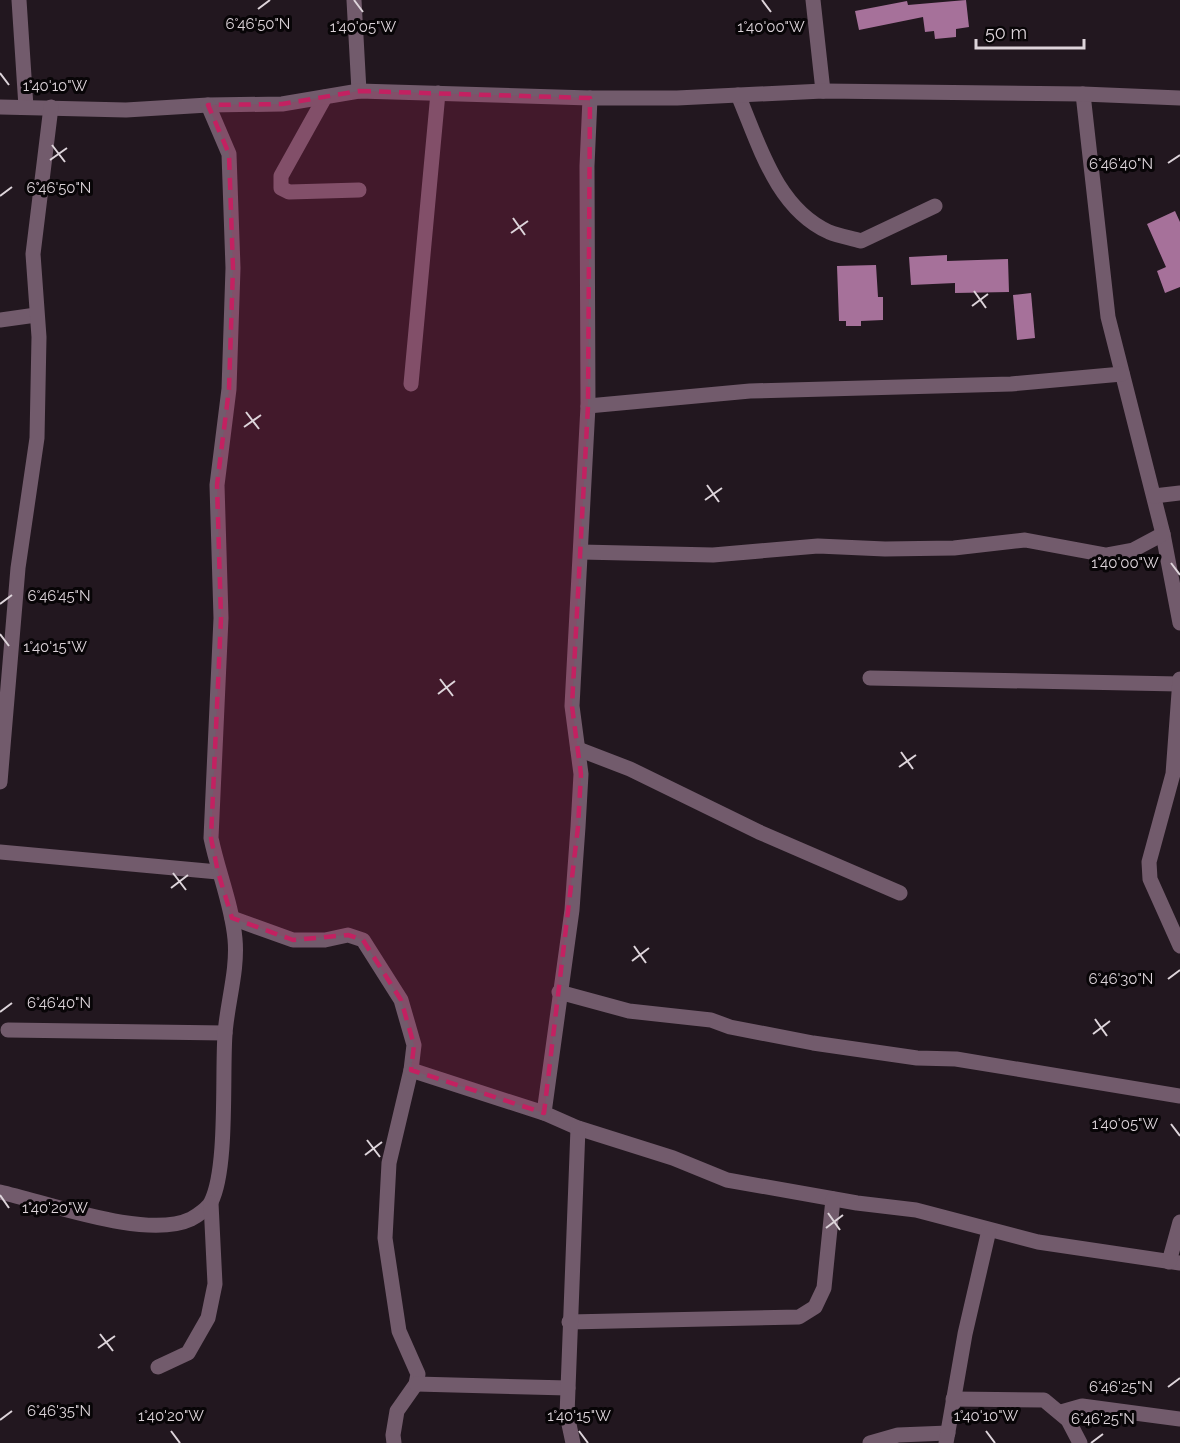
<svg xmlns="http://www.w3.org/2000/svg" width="1180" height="1443" font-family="Raleway,sans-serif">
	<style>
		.building { fill: #a6719a }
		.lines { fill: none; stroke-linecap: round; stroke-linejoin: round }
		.minor { stroke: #725b6c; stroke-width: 15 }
		.marked { fill: #c32161; fill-opacity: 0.2; stroke: #c32161; stroke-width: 4.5; stroke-dasharray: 12 8; stroke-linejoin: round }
		.ticks { fill: none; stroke: #ddd4da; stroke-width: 2 }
		.ticks-label { font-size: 15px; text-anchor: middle; fill: #ddd4da; stroke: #080507; stroke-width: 6; stroke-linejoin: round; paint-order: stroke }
	</style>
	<rect width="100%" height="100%" fill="#22171f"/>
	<g class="building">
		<polygon points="966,0 969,27 956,29 956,37 935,39 934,31 925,32 923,17 859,30 855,11 907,1 908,5"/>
		<polygon points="1175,211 1180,222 1180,287 1165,293 1157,271 1166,267 1147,224"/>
		<polygon points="947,255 947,261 1008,259 1009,292 955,293 955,283 911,285 909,257"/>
		<polygon points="876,265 878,297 883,297 883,320 861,321 861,326 846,326 846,321 839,321 837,266"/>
		<polygon points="1031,293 1035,338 1017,340 1013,295"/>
	</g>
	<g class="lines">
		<g class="minor">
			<polyline points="19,0 26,107"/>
			<polyline points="354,0 359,91"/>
			<polyline points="813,0 823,91"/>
			<polyline points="1083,94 1108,317 1163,534 1180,623"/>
			<path d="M738,95C759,144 776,208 829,232C839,236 851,238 861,241L935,206"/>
			<polyline points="325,97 281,176 281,188 289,192 359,190"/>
			<polyline points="590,98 587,166 588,406 572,706 581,774 578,827 572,910 544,1113 578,1128 673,1158 727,1180 857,1203 916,1210 1038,1242 1180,1263"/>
			<polyline points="0,107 126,110 208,105 282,104 359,91 590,98 677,98 823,91 1083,94 1180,98"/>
			<polyline points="0,320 36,315"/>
			<polyline points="411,384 438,93"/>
			<polyline points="588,406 750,391 1011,384 1122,374"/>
			<polyline points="1154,496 1180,493"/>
			<polyline points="581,552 713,555 818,546 885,549 954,548 1025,540 1106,555 1133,550 1163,534"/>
			<polyline points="870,678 1179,684"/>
			<polyline points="1180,679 1173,774 1149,862 1150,879 1180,946"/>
			<polyline points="578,749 630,769 759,832 900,893"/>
			<polyline points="0,782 18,568 37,438 39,337 33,254 51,107"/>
			<polyline points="0,852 218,872"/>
			<polyline points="232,918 293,940 325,940 348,935 363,940 401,1000 414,1045 411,1070 389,1163 385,1238 399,1331 418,1374 416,1384 397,1411 393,1435 394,1443"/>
			<polyline points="559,992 629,1011 711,1020 730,1027 813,1043 917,1058 956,1059 1180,1096"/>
			<polyline points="8,1030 225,1033"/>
			<polyline points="411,1070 544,1113"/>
			<path d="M0,1192C49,1203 147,1240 191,1219C197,1216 208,1208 211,1202C228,1169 222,1075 225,1034C227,1004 238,970 235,939C232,905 218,872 211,838L221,618L217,485L229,389L233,268L229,154L208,105"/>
			<polyline points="1169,1262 1180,1222"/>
			<polyline points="569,1322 799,1317 815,1307 824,1288 833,1199"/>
			<polyline points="158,1367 188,1353 208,1318 215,1284 211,1203"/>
			<polyline points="416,1384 568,1388"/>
			<polyline points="953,1399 1044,1400 1068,1420 1080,1443"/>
			<polyline points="1061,1412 1082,1406 1180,1419"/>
			<polyline points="573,1443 567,1415 578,1128"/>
			<polyline points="870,1443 898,1435 948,1433"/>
			<polyline points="946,1443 965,1334 989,1230"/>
		</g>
	</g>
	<path class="marked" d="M359,91L590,98L588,406L572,706L581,774L578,827L544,1113L411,1070L414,1045L401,1000L363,940L348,935L293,940L232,918L218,872L211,838L221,618L217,485L229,389L233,268L229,154L208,105L282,104Z"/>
	<path class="ticks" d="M354,0L363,12M762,0L771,12M258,9L270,0M0,73L9,85M52,145L65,162M50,160L67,148M1168,163L1180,155M0,196L12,187M513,218L525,235M511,233L528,221M974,291L986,308M972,306L988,294M246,412L259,429M244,427L261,415M707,485L719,502M705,500L722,488M1171,563L1180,575M0,604L12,595M0,634L9,646M440,679L453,696M438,694L455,681M901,752L913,769M899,767L916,755M173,873L186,890M171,888L188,875M634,946L646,963M632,961L649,948M1168,979L1180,970M0,1012L12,1003M1095,1019L1107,1036M1093,1034L1110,1021M1171,1124L1180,1136M367,1140L380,1157M365,1155L382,1142M0,1195L9,1208M828,1213L840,1230M826,1228L843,1215M100,1334L113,1351M98,1348L115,1336M1168,1387L1180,1378M0,1420L12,1411M171,1431L180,1443M579,1431L588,1443M986,1431L995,1443M1091,1443L1103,1434"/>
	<g class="ticks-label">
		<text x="258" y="29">6°46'50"N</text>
		<text x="363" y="32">1°40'05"W</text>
		<text x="771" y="32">1°40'00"W</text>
		<text x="55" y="91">1°40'10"W</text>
		<text x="1121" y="169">6°46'40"N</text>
		<text x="59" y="193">6°46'50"N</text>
		<text x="1125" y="568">1°40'00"W</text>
		<text x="59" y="601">6°46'45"N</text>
		<text x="55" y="652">1°40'15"W</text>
		<text x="1121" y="984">6°46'30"N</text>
		<text x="59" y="1008">6°46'40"N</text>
		<text x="1125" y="1129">1°40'05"W</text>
		<text x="55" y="1213">1°40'20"W</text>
		<text x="1121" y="1392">6°46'25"N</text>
		<text x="59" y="1416">6°46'35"N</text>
		<text x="171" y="1421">1°40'20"W</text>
		<text x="579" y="1421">1°40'15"W</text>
		<text x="986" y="1421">1°40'10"W</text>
		<text x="1103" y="1424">6°46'25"N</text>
	</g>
	<path d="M976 39v9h108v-9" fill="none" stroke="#ddd4da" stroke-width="3"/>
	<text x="985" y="39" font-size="18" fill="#ddd4da" stroke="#080507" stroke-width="4.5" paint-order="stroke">50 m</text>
</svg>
